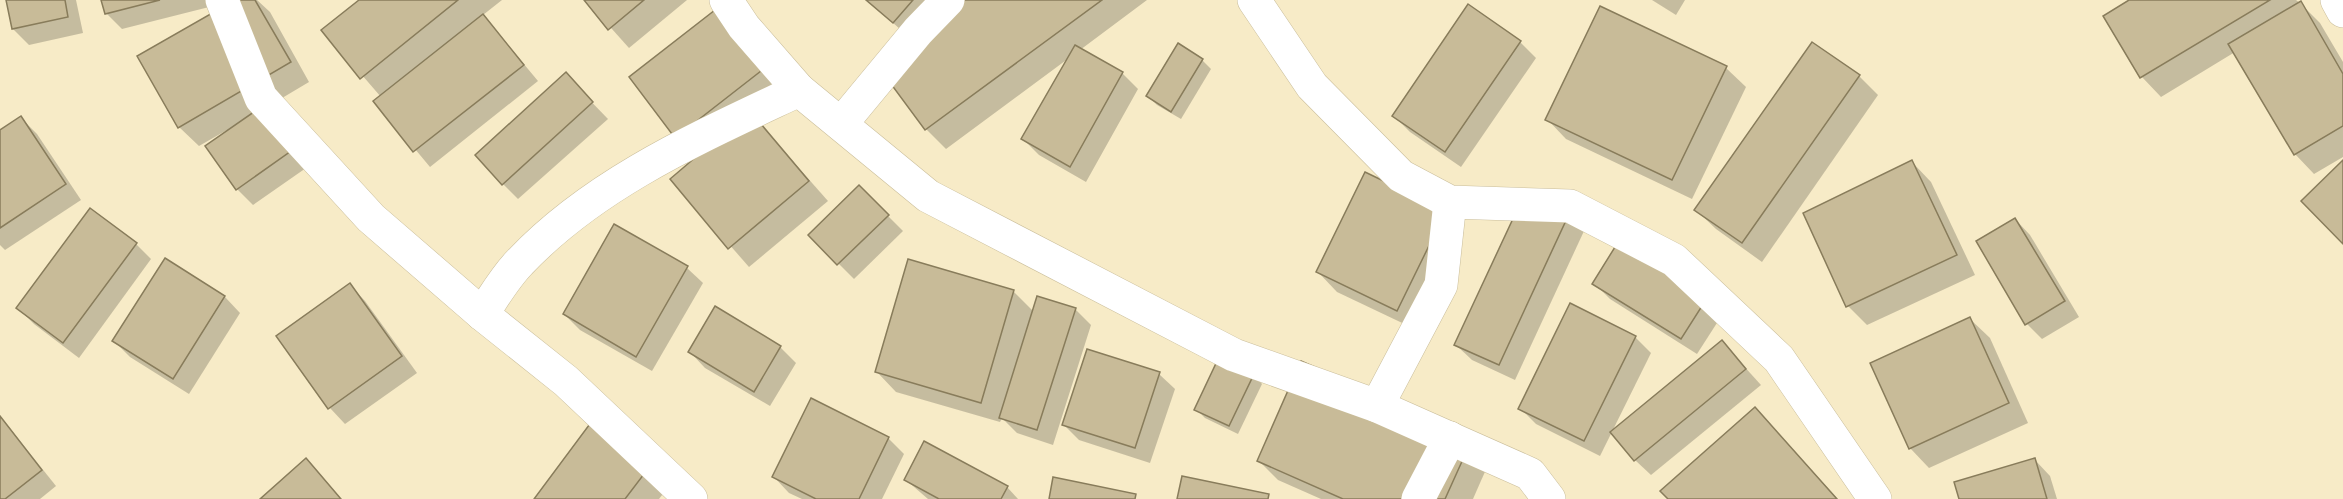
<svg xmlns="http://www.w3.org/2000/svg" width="2343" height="499" font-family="Ubuntu,sans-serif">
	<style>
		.shadow { fill: #0003 }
		.building { fill: #c8bb98; stroke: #887c5b; stroke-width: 1.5 }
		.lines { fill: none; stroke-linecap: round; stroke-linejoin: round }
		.street-casing { stroke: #cabe9b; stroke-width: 34 }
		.street { stroke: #fff; stroke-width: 33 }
	</style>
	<rect width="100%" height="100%" fill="#f7ebc7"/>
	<g class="shadow">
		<polygon points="7,0 76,0 83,33 29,45 13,29"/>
		<polygon points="103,0 220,0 221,4 122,29 106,13"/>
		<polygon points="238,0 257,0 270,12 309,82 262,110 306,168 253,205 237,189 227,130 199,146 179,127"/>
		<polygon points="361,0 502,0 483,15 538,81 430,167 375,101 381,97 323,30"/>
		<polygon points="586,0 687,0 629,48"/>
		<polygon points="867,0 1147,0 1080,50 1122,73 1138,89 1086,182 1039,155 1023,139 1069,58 946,149 926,129 876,61 909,37"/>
		<polygon points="1652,0 1685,0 1676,15"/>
		<polygon points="2132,0 2296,0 2300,3 2320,23 2343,62 2343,157 2314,174 2295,154 2235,52 2161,97 2142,77 2105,16"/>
		<polygon points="724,5 785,80 676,137"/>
		<polygon points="1601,8 1726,68 1746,87 1692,199 1566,139 1547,119"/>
		<polygon points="1520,42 1536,58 1461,167 1410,132 1394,116"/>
		<polygon points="1202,60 1211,69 1181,119 1157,105 1148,96"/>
		<polygon points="1859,76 1878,95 1762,262 1716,229 1696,210"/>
		<polygon points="578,88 608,119 518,199 503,184"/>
		<polygon points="750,113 828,201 749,267 672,179"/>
		<polygon points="21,118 37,134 81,200 5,250 0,245 0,132"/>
		<polygon points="1912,162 1931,182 1975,275 1867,325 1848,306"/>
		<polygon points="859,187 903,231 854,279 810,235"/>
		<polygon points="1525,195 1584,231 1515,380 1472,360 1456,345"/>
		<polygon points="1445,212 1464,232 1417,330 1337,292 1318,272"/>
		<polygon points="2015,219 2030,235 2079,317 2042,339 2027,324"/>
		<polygon points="615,226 687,268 703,283 652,371 580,330 564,314"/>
		<polygon points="136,244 151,259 79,358 34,324 18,308"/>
		<polygon points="165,260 225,297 240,313 189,394 130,357 114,341"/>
		<polygon points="1594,283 1724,312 1697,354 1610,299"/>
		<polygon points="350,285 365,301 417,373 345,424 330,408 278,336"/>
		<polygon points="1013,291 1034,312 1075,309 1091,325 1053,445 1017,433 1002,418 1000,422 896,392 877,372"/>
		<polygon points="716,308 780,347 796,363 770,406 705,368 690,352"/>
		<polygon points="1970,319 1990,338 2028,423 1929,468 1910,448"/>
		<polygon points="1635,337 1651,353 1600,456 1536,424 1520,408"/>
		<polygon points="1722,342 1761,385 1651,475 1635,460"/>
		<polygon points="1159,374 1175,389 1150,463 1079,440 1063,424"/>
		<polygon points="1254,375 1262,384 1238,434 1205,418 1196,409"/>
		<polygon points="1755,409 1838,499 1670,499"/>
		<polygon points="599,415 675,478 659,499 536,499"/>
		<polygon points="0,416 56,486 40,499 0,499"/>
		<polygon points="888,438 904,454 882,499 802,499 789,493 774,477"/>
		<polygon points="1491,458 1473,499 1321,499 1278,480 1259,461"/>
		<polygon points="2035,460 2050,476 2057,499 1961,499"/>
		<polygon points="906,480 1007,487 1018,499 928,499"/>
	</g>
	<g class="building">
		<polygon points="6,0 65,0 68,17 12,29"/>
		<polygon points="101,0 160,0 105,14"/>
		<polygon points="235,0 255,0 291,62 178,128 137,56"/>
		<polygon points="359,0 458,0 360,79 321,30"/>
		<polygon points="584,0 644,0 608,30"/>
		<polygon points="866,0 913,0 893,23"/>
		<polygon points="957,0 1102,0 925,130 874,61"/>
		<polygon points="2129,0 2270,0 2140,78 2103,16"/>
		<polygon points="2301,1 2343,74 2343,126 2294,155 2228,44"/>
		<polygon points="724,3 770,64 675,138 629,77"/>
		<polygon points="1468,4 1521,41 1445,152 1392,116"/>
		<polygon points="1600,6 1727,66 1672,180 1545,120"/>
		<polygon points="483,14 524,65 413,152 373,101"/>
		<polygon points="1812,42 1860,75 1742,243 1694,210"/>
		<polygon points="1178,43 1203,59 1171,112 1146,96"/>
		<polygon points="1075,45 1123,72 1070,167 1021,139"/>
		<polygon points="566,72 593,102 502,185 475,155"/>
		<polygon points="261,107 291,151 236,190 205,146"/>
		<polygon points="750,111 809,181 728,249 670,179"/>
		<polygon points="21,116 66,184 0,228 0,130"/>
		<polygon points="1912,160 1957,255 1846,307 1803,213"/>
		<polygon points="2343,160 2343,244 2301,201"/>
		<polygon points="1365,172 1446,211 1397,311 1316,272"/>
		<polygon points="859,185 889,215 837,265 808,235"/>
		<polygon points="1525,193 1569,214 1499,365 1454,345"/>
		<polygon points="90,208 137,243 63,343 16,308"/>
		<polygon points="2015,218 2065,301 2025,325 1976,241"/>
		<polygon points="614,224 688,266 636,357 563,314"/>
		<polygon points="1620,239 1709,295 1681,339 1592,284"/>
		<polygon points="165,258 225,296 173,379 112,341"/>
		<polygon points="908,259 1014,290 981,403 875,372"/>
		<polygon points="350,283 402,356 328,409 276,336"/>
		<polygon points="1037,296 1076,308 1037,430 999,418"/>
		<polygon points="1570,303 1636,336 1584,441 1518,409"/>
		<polygon points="715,306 781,346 754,392 688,352"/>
		<polygon points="1970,317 2009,403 1909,449 1870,363"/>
		<polygon points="1722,340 1746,369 1634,461 1610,432"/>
		<polygon points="1087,349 1160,372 1135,448 1062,425"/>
		<polygon points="1219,357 1254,374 1229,426 1194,410"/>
		<polygon points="1301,361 1473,437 1445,499 1343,499 1257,461"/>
		<polygon points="811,398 889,437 859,499 816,499 772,477"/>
		<polygon points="1755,407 1837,499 1668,499 1660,491"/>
		<polygon points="598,413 657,457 625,499 534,499"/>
		<polygon points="0,416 42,470 5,499 0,499"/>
		<polygon points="924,441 1008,486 1001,499 939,499 904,480"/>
		<polygon points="306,458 341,499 260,499"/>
		<polygon points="2035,458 2047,499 1959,499 1954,482"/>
		<polygon points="1182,476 1269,494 1268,499 1177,499"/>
		<polygon points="1053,477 1136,494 1135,499 1049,499"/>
	</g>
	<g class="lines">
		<g class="street-casing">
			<g id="street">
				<polyline points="222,0 261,98 371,218 482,314 566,381 691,499"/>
				<polyline points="726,0 744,27 799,90 928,196 1234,355 1377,406 1530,474 1549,499"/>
				<polyline points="1254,0 1312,86 1401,176 1450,202 1570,206 1674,260 1779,359 1875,499"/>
				<polyline points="2337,0 2343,11"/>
				<polyline points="841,124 918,31 948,0"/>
				<path d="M482,314C494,297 505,277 520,262C596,182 700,137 799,90"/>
				<polyline points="1377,406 1441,285 1450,202"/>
				<polyline points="1418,499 1450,438"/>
			</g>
		</g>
		<use href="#street" class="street"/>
	</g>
</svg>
